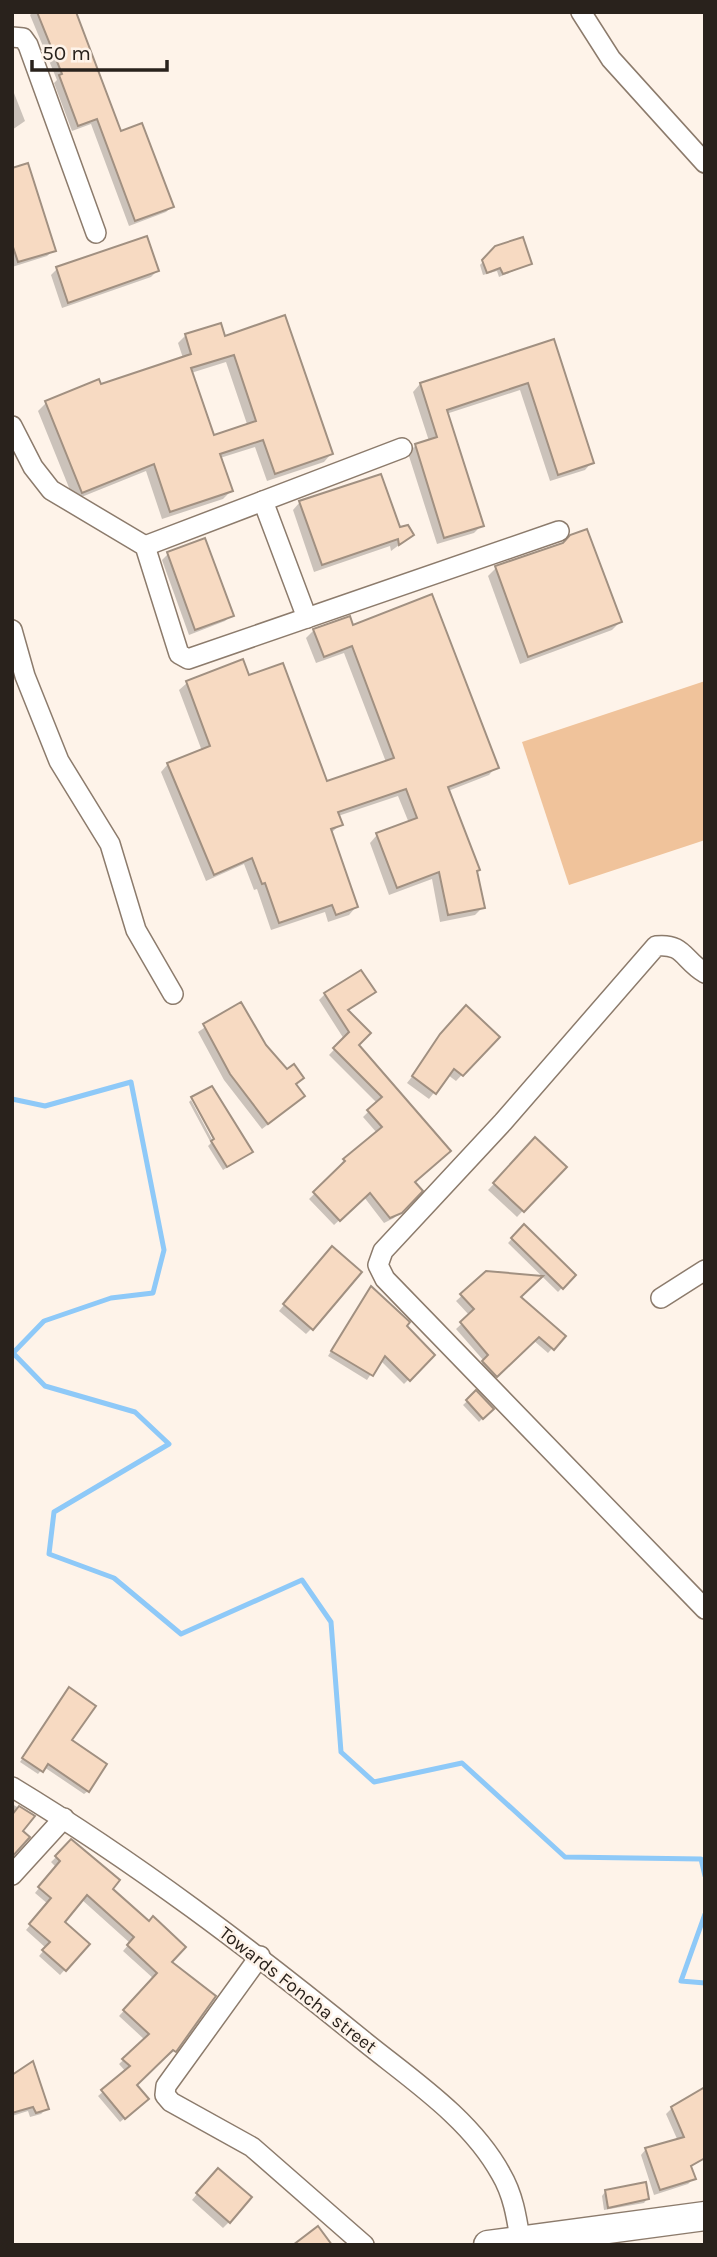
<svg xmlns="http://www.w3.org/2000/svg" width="717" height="2257" font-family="Karla,sans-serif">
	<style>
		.green { fill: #f0c39b }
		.shadow { fill: #0003; fill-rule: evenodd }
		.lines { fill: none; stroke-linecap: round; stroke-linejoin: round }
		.stream { stroke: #8ec9f8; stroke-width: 5 }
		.building { fill: #f7dac2; stroke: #a19081; stroke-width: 2; fill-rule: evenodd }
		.street-casing { stroke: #8c7b6c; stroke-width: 22 }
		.secondary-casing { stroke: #8c7b6c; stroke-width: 31 }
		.street { stroke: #fff; stroke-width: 19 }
		.secondary { stroke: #fff; stroke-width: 28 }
		.labels { text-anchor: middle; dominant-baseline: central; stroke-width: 5; stroke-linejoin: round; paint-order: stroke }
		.street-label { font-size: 19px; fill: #29221c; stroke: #fef3e9 }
	</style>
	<rect width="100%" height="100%" fill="#fef3e9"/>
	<polygon class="green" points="705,681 705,840 569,885 522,742"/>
	<g class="shadow">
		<polygon points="33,12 74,12 120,133 172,206 166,212 129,226 91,124 72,131 54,83 57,80 30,15"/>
		<polygon points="12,88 25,121 12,130"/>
		<polygon points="12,170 54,250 47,256 12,267"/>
		<polygon points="496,248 530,264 499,277 497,271 483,275 480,265"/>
		<polygon points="57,269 157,271 151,277 62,308 51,275"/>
		<path d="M186,335L224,338L331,454L324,462L267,481L255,447L220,458L231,491L223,499L162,519L146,471L74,500L38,411L46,403L183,358L178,343ZM226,362L247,424L213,437L191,373Z"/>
		<polygon points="552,341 592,462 585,470 550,481 520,390 446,414 482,525 474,533 437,544 408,453 416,445 429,441 413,392 420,384"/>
		<polygon points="300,502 399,529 412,535 391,551 390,546 314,572 293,510"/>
		<polygon points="168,554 232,615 225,621 189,635 162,560"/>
		<polygon points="496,568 620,622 612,630 520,664 488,576"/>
		<polygon points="352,627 496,767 489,775 448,791 475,872 483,907 475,915 440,922 432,879 389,895 370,843 377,835 409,823 398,796 338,816 341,824 331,833 356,907 349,915 328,922 325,912 271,930 257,889 254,890 244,864 206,881 161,772 168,764 202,751 179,690 187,683 248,677 326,783 386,762 344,653 316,663 306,638 314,630"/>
		<polygon points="373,992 347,1011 357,1045 448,1151 413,1182 420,1190 394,1218 384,1223 364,1197 334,1225 309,1199 341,1168 339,1166 344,1160 377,1133 363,1117 377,1103 329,1055 344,1039 319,1000 325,994"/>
		<polygon points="240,1004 265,1046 294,1085 297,1102 262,1129 224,1080 198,1032"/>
		<polygon points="461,1014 498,1037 456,1081 448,1075 429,1099 407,1083"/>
		<polygon points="191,1100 216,1147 248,1155 223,1170 208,1146 211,1143 189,1102"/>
		<polygon points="536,1140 564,1167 517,1217 488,1190"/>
		<polygon points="524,1226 574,1275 558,1292 508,1243"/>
		<polygon points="326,1255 312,1328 306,1334 279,1311"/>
		<polygon points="487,1273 563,1336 548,1353 533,1340 491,1381 478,1367 484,1361 456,1329 470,1316 456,1301"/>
		<polygon points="367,1293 433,1355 404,1384 380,1360 367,1380 328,1356"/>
		<polygon points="476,1393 492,1409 479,1422 463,1405"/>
		<polygon points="66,1693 70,1740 88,1791 84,1794 44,1767 38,1774 20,1762"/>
		<polygon points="12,1804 33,1816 21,1832 12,1855"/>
		<polygon points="72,1842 170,1963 174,2051 135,2085 142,2104 120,2122 98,2096 126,2072 119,2064 145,2040 119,2016 154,1979 123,1951 130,1943 81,1899 63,1922 88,1944 60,1975 39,1956 46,1948 26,1930 48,1904 35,1893 56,1867 51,1862"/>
		<polygon points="12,2071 47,2108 41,2114 30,2117 28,2111 12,2116"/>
		<polygon points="672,2108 705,2158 689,2168 694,2178 688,2184 654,2195 641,2155 646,2149 678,2141 666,2114"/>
		<polygon points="212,2176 229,2222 223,2228 192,2200"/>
		<polygon points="605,2192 647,2199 644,2203 604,2210 602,2196"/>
	</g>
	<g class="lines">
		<g class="stream">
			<polyline points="12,1099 45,1106 131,1082 164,1250 153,1293 111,1298 44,1321 13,1353 45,1386 135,1412 169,1444 54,1512 49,1554 114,1578 181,1634 302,1580 331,1622 341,1752 374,1782 462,1763 565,1857 701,1859 705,1876"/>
			<polyline points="705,1914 681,1981 705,1983"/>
		</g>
	</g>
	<g class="building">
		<polygon points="37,12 76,12 121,131 142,123 174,207 135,221 97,119 78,126 59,75 62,74"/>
		<polygon points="28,163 56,251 18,262 12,244 12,168"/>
		<polygon points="147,236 159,271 68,303 56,267"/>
		<polygon points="523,237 532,264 503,274 500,268 487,273 482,260 495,246"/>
		<path d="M285,315L333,454L275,474L263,440L220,454L233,491L170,512L154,464L82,493L45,401L99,379L101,384L191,354L185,334L221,323L225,336ZM234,355L256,421L214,435L191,368Z"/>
		<polygon points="554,339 594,463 558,475 528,383 447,410 484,526 444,538 415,444 437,437 420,383"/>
		<polygon points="381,474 400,527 408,525 414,535 399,545 398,539 322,565 299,501"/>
		<polygon points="587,529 622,622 528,657 495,566 563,543 570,535"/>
		<polygon points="205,538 234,616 195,630 167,552"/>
		<polygon points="432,594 499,768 448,787 480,870 477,871 485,908 448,915 439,872 397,888 376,833 417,818 406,789 338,812 343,825 331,829 358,907 336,915 332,905 279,923 265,883 262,884 252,858 214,875 167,763 210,746 186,681 243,659 249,675 283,663 327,781 394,758 352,646 324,657 313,629 350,616 353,625"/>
		<polygon points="361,970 376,992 348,1010 371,1033 359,1045 451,1151 415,1182 423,1191 402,1213 390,1218 370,1193 340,1221 313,1192 345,1161 343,1159 382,1127 367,1110 382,1097 333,1048 349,1032 324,993"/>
		<polygon points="241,1002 266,1045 287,1069 294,1064 304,1078 296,1084 305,1096 268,1124 230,1074 203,1024"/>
		<polygon points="466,1005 500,1037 463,1076 454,1069 436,1094 412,1076 440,1034"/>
		<polygon points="212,1086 253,1152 227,1167 211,1141 214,1139 191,1097"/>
		<polygon points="535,1137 567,1167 524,1212 493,1183"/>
		<polygon points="524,1224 576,1275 563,1289 511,1238"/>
		<polygon points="332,1246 362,1272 313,1330 283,1304"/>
		<polygon points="486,1271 543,1276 521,1297 566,1336 554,1350 539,1337 497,1377 482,1361 488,1355 460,1322 474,1309 460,1294"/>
		<polygon points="371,1286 410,1322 407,1326 435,1355 410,1381 385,1356 373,1376 331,1351"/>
		<polygon points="476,1390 494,1409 483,1419 466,1400"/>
		<polygon points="69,1687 96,1706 72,1740 107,1764 89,1792 48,1764 43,1772 22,1758"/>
		<polygon points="19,1806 35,1816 23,1831 30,1837 12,1857 12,1815"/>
		<polygon points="71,1839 120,1880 113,1889 149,1921 153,1916 186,1947 172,1962 216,1996 176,2052 173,2050 137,2085 149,2099 125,2119 101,2090 130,2066 122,2059 149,2034 123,2010 157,1973 127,1945 134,1937 87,1895 65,1922 90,1944 66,1971 42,1950 50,1942 29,1924 51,1898 38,1887 60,1861 55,1856"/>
		<polygon points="33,2061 49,2109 36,2113 33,2107 12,2113 12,2075"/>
		<polygon points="705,2087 705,2158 691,2166 696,2179 660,2190 645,2148 684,2137 671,2107"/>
		<polygon points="218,2168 252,2197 230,2223 196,2193"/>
		<polygon points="646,2182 649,2199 608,2208 605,2190"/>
		<polygon points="318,2226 332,2245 293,2245"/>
	</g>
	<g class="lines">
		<g class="street-casing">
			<g id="street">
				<polyline points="581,12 611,59 705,163"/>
				<polyline points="12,37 23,38 28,45 96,233"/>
				<polyline points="12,426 33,467 51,490 145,546 179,654 188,659 559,531"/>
				<polyline points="263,501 307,618"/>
				<polyline points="145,546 402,448"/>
				<polyline points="12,630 25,676 59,761 110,844 136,930 173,994"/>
				<path d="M705,973C683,960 684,943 656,946L503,1122L383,1251L378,1265L385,1279L705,1609"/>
				<polyline points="661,1298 705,1270"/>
				<path d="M12,1787C136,1862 252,1950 365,2042C412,2080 471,2119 501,2174C514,2196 517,2220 521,2245"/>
				<polyline points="12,1875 64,1818"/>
				<polyline points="260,1956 166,2086 165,2095 171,2102 252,2147 364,2245"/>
			</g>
		</g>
		<g class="secondary-casing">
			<polyline id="secondary" points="488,2245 705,2216"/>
		</g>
		<use href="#street" class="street"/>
		<use href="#secondary" class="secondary"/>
	</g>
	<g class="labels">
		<g class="street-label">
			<text transform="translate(298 1990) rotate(38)">Towards Foncha street</text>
		</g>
	</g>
	<rect width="717" height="2257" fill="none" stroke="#29221c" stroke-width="28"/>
	<path d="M32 60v10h135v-10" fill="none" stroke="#29221c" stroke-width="3.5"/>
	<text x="42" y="60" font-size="21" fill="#29221c" stroke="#fef3e9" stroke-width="5" paint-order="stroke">50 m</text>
</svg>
